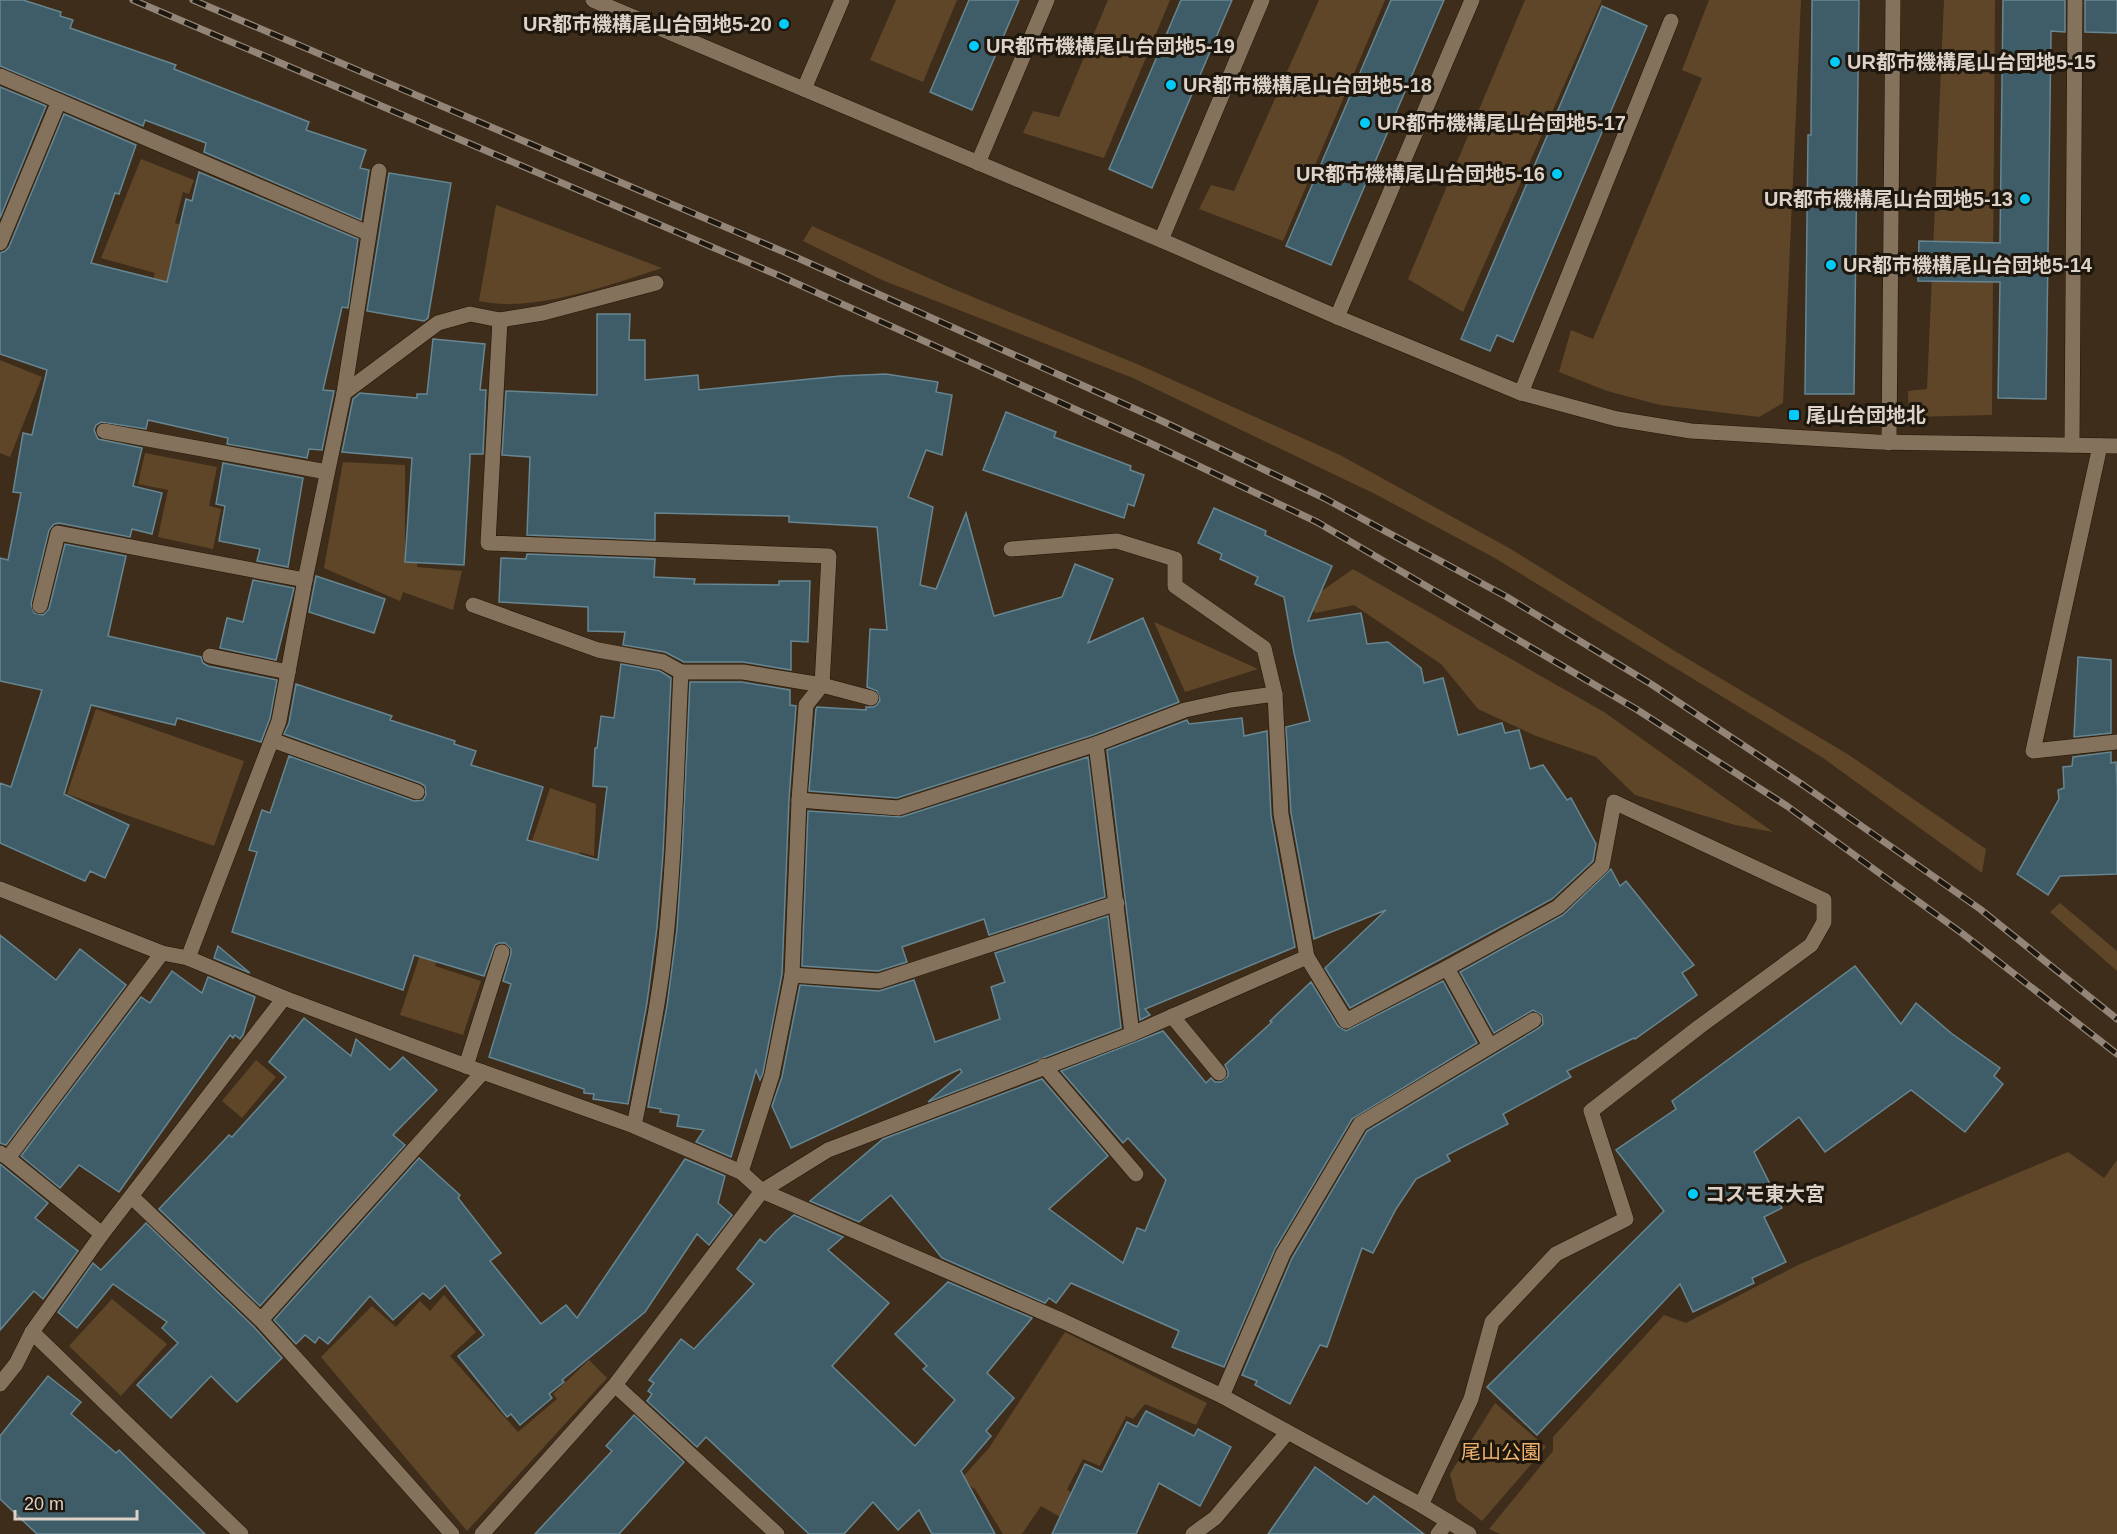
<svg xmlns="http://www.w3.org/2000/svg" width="2117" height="1534" font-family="Arial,'Noto Sans JP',sans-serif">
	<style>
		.green { fill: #604629 }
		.building { fill: #3f5d68; stroke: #678691; stroke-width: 1.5 }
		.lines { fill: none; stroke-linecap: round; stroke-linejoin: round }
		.lane-casing { stroke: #241503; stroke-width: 16 }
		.street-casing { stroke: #241503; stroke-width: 16 }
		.secondary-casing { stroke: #241503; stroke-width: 16 }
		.lane { stroke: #85725d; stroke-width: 15 }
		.street { stroke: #85725d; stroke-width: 15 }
		.secondary { stroke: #85725d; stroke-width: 15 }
		.rail-casing { stroke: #938577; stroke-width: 7 }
		.rail { stroke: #1e170e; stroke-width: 4.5; stroke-dasharray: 14; stroke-linecap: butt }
		.poi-dot { fill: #03cbf9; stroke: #1e170e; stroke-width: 2 }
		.labels { text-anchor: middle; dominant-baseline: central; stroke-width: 6; stroke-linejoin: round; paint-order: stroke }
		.poi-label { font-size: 20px; font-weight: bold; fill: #ddd2c7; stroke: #1e170e; text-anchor: start }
		.park-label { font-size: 20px; fill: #f1b36b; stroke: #1e170e }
	</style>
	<rect width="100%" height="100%" fill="#3d2d1a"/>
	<g class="green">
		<polygon points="896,0 957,0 923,82 870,60"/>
		<polygon points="1108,0 1170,0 1104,158 1023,133 1033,111 1059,117"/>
		<polygon points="1319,0 1385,0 1283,241 1199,209 1211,185 1234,191"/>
		<polygon points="1525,0 1602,0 1463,312 1408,279"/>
		<polygon points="1709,0 1801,0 1783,403 1759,417 1660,405 1607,391 1559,372 1571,330 1593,339 1702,78 1682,70"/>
		<polygon points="1944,0 1995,0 1992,415 1909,417 1908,391 1927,389"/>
		<polygon points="141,159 194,180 189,194 183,192 175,223 213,234 205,267 147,300 155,273 101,258"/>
		<path d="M496,205L662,268C610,285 533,313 479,301Z"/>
		<polygon points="812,226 951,288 1137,364 1340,455 1509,548 1678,653 1849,755 1986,849 1982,873 1823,758 1493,557 1375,494 1133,378 882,280 803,241"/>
		<polygon points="0,360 42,377 10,457 0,453"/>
		<polygon points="145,453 217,467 209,506 221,509 213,549 158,537 168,490 138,484"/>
		<polygon points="343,462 405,465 405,558 417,560 417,567 462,571 453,610 403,592 400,601 324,568"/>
		<polygon points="1353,569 1604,712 1773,832 1735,825 1635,795 1596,757 1536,736 1478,709 1441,664 1354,605 1315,613 1309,600"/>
		<polygon points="1154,622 1258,669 1185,692"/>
		<polygon points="96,709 244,761 214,846 67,794"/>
		<polygon points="550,788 596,804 594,856 580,852 575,871 527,856"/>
		<polygon points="2060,903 2117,951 2117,971 2050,912"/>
		<polygon points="429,928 446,933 435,966 481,981 463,1035 400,1015"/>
		<polygon points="256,1060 276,1077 242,1118 222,1101"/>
		<polygon points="2068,1152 2104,1178 2117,1160 2117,1534 1500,1534 1489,1529 1553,1451 1553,1437 1664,1315 1686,1323 1800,1264"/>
		<polygon points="444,1295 476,1332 450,1356 518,1432 557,1399 553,1394 589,1360 607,1378 467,1531 321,1357 372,1306 396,1327 420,1301 430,1311"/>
		<polygon points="112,1299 167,1344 121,1396 69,1346"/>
		<polygon points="1065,1332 1207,1403 1196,1425 1145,1404 1133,1419 1126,1416 1100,1466 1083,1459 1067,1489 1073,1494 1060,1517 1041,1506 1022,1534 1003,1534 975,1489 960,1480 989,1448"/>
		<polygon points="1495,1403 1546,1447 1482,1521 1457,1501 1450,1474"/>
	</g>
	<g class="building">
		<polygon points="0,0 23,0 61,12 60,16 73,20 70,28 176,65 174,69 309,122 306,130 366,150 360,168 369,170 361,220 204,152 206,143 145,120 143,126 0,66"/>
		<polygon points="969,0 1019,0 972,110 930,92"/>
		<polygon points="1181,0 1232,0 1152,188 1109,169"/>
		<polygon points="1391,0 1444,0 1331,265 1286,246"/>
		<polygon points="1812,0 1859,0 1854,394 1805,394 1808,135 1811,135"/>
		<polygon points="2003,0 2065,0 2065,32 2051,31 2046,399 1998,398 2000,282 1918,281 1919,241 2000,243"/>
		<polygon points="2085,0 2117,0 2117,33 2085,32"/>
		<polygon points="1602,6 1647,26 1513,342 1497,335 1490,351 1461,339"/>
		<polygon points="0,87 46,106 0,218"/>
		<polygon points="64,114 136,145 119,194 115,193 91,263 167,282 186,199 192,201 199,172 358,239 348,308 342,307 323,390 334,391 322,450 309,449 307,458 227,444 228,438 148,420 146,429 101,422 96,425 94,430 98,439 142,448 133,486 162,493 152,534 132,529 130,537 59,523 54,524 49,530 31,604 34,613 43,615 49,609 65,544 126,556 108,636 201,657 203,663 208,666 277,680 270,718 261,742 177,718 175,725 91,705 64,794 129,825 105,878 90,871 85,881 0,843 0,783 11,787 42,690 0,681 0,558 8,560 21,493 13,492 23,433 32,435 47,370 0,354 0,253 5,251 9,247"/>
		<polygon points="389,173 451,183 428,318 424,321 367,311"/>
		<polygon points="597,314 630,314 629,340 645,340 645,380 698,375 699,390 840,376 886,374 938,382 936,392 952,395 942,455 926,450 908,497 933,507 920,585 936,589 966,513 994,616 1062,597 1075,564 1113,579 1088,643 1143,618 1179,702 1093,735 897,798 809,791 816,709 817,707 866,710 866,707 873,707 877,705 880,700 877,691 867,687 870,629 887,630 877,527 789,522 789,516 655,513 655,540 527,535 530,457 502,455 506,391 597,395"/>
		<polygon points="433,339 485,344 480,390 486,390 483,454 470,454 470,458 464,565 405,562 412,458 342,452 353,399 360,393 417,398 417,394 427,394"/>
		<polygon points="1006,412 1056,432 1054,437 1131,466 1130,470 1144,475 1134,506 1128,504 1124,518 983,470"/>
		<polygon points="223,463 303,478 288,567 257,561 260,549 219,541 225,506 216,504"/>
		<polygon points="1214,508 1266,531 1265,535 1332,566 1308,621 1361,613 1367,644 1388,642 1421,668 1424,683 1443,678 1458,735 1502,723 1505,733 1519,730 1530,769 1543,765 1567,800 1571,798 1596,844 1593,861 1552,899 1350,1008 1325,968 1386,910 1314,939 1291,813 1286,727 1310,721 1294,653 1284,597 1255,584 1258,577 1220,559 1222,554 1198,543"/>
		<polygon points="527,554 655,559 654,577 695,579 694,584 779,585 779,581 810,581 808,642 791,641 791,670 743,662 684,662 665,652 623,645 625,632 588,631 588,607 499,602 501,558 526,559"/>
		<polygon points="316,576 385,599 374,633 309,612"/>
		<polygon points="253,580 294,588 276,660 220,648 227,618 243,622"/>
		<polygon points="2078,657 2111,660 2111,733 2074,737"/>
		<polygon points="621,664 660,671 671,678 663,854 657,927 647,1003 628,1104 593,1099 594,1094 584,1093 584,1089 489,1057 511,984 503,981 511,954 511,949 505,943 499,943 495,945 484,976 414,955 403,990 232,932 257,852 249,850 262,810 270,813 289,756 414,801 423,800 426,795 425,786 420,783 284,734 289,723 296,684 392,716 390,720 455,741 454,744 476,751 471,765 543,787 527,840 598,860 607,787 593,786 595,748 597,748 601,716 614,718"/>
		<polygon points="690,682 742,682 790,690 790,705 796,706 789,799 782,974 763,1073 760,1080 756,1070 731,1157 696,1142 704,1130 677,1126 679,1115 660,1112 661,1109 648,1107 667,1006 677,929 682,855"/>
		<polygon points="1242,718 1244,736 1267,731 1271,816 1295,947 1145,1009 1150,1015 1140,1020 1107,750 1187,720 1189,724"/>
		<polygon points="2111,752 2111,763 2116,762 2117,788 2117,874 2060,876 2048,895 2017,874 2059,799 2058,790 2064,788 2063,767 2072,766 2073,757"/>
		<polygon points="1088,757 1105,897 989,935 984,919 902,947 907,962 878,971 802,966 808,811 901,817"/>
		<polygon points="1611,869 1620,886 1626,881 1694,965 1682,973 1697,995 1635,1039 1634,1038 1567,1071 1571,1077 1503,1114 1508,1124 1447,1155 1450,1161 1416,1179 1396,1209 1373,1253 1362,1248 1327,1347 1320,1345 1290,1404 1255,1385 1257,1381 1242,1375 1292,1258 1367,1131 1539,1028 1543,1024 1542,1015 1533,1010 1494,1033 1460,972 1563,915"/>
		<polygon points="1108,916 1121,1028 928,1102 962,1072 960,1069 791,1148 772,1106 782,1077 800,985 879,991 914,980 935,1042 1000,1019 991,987 1005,982 995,953"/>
		<polygon points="0,935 56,980 80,949 126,985 6,1145 0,1143"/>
		<polygon points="218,946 250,973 214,958"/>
		<polygon points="1855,966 1901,1024 1916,1003 1951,1033 2000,1068 1994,1076 2003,1084 1965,1132 1911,1090 1825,1152 1799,1117 1754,1152 1782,1208 1764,1217 1786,1262 1752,1278 1754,1283 1693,1312 1680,1284 1537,1435 1487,1387 1664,1211 1616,1150 1676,1109 1672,1101"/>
		<polygon points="172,971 202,993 208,977 255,997 243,1035 240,1039 235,1035 233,1038 230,1035 119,1192 79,1165 60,1188 21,1156 141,997 150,1003"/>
		<polygon points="1443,981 1477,1043 1352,1119 1275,1249 1224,1367 1172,1347 1179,1331 1071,1283 1056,1303 1049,1298 1045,1303 942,1258 891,1195 859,1222 810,1201 883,1139 1042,1079 1108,1156 1049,1209 1123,1263 1137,1228 1145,1231 1166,1180 1128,1138 1123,1143 1061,1071 1163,1031 1206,1083 1211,1078 1215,1082 1221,1082 1228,1076 1228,1071 1225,1065 1272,1022 1270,1021 1311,982 1338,1026 1346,1031"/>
		<polygon points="304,1018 351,1056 356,1039 390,1070 403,1057 437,1090 393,1135 405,1145 260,1306 159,1209 229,1135 232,1137 286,1077 269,1062"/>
		<polygon points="419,1158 460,1195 458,1198 501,1253 490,1261 541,1324 566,1305 577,1318 685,1159 725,1176 718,1203 732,1215 709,1245 697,1234 645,1312 562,1380 564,1382 549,1394 552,1398 520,1425 511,1414 507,1417 458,1356 484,1335 445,1285 430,1299 423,1293 393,1320 370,1296 328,1344 319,1337 315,1343 305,1335 296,1344 274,1320"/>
		<polygon points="0,1164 48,1203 35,1218 78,1251 43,1299 34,1291 0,1330"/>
		<polygon points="794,1215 843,1237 828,1250 889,1303 832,1366 915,1446 955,1400 923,1369 927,1366 895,1334 948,1282 1032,1318 987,1373 1014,1398 986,1431 991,1436 961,1471 995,1534 932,1534 919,1510 898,1530 873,1502 844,1534 809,1534 706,1437 697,1447 647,1401 652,1394 648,1391 654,1383 649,1380 681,1339 694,1349 754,1284 737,1269 760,1239 765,1243 776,1231"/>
		<polygon points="146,1223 254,1327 282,1358 237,1402 211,1376 171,1418 137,1385 178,1343 162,1328 167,1322 113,1284 77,1328 58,1312 93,1263 101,1270"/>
		<polygon points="48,1376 81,1402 71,1414 116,1453 119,1450 205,1534 37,1534 0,1499 0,1436"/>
		<polygon points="1146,1411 1194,1436 1198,1429 1231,1447 1200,1506 1159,1483 1136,1534 1052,1534 1085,1464 1102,1472 1127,1422 1137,1427"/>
		<polygon points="634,1415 684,1462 619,1534 535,1534 612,1451 606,1446"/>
		<polygon points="1315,1467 1367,1504 1374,1496 1424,1534 1268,1534"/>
	</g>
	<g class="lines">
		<g class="lane-casing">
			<g id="lane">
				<polyline points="804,89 842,0"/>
				<polyline points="978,163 1047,0"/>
				<polyline points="1161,240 1262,0"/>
				<polyline points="0,243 59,101"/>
				<polyline points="1337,317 1472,0"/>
				<polyline points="1521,393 1671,21"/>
				<polyline points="104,431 327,472"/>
				<polyline points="1889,443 1893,0"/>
				<polyline points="2072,445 2075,0"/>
				<polyline points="1011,549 1117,541 1175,559 1175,586 1264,648 1275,694"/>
				<polyline points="473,605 598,650 663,662 681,672"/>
				<polyline points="40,606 58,533 305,580"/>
				<polyline points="210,656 288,672"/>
				<polyline points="272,740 417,792"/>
				<polyline points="1096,744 1132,1034"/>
				<polyline points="799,800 806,705 822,685 871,698"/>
				<polyline points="1447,968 1490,1046"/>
				<polyline points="792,975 879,981 1117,903"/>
				<polyline points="1172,1016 1219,1073"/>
				<polyline points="466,1066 502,952"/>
				<polyline points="1044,1066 1136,1174"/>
				<polyline points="32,1332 241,1534"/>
				<polyline points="300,1363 452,1534"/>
				<polyline points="1222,1396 1283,1254 1360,1124 1534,1020"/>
				<polyline points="1193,1534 1215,1518 1287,1433"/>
				<polyline points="1438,1534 1448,1521"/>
			</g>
		</g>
		<g class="street-casing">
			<g id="street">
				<polyline points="0,76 368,233"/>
				<path d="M500,320L488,543L829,556L822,685L743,672H681C676,768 675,868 663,964C656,1018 645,1072 634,1126"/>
				<polyline points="344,393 438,323 470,314 500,320 543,313 656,283"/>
				<polyline points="2100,446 2033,751 2117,742"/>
				<polyline points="0,889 162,953 188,958 284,998 466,1066 634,1126 741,1172 762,1191 1063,1321 1222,1396 1421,1505 1469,1534"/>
				<polyline points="188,958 279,721 305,580 344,393 379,171"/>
				<polyline points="0,1153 8,1158 162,953"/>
				<polyline points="8,1158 102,1234"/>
				<polyline points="741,1172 772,1075 792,975 799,800 898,808 1096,744 1185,710 1231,700 1275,694 1281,814 1307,957 1346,1021 1447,968 1558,907 1602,866 1614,802 1824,900 1824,922 1811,945 1699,1027 1591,1111 1626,1219 1556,1254 1492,1322 1471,1399 1421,1505"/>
				<polyline points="132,1197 261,1320 300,1363"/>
				<polyline points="261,1320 483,1072"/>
				<polyline points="0,1384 16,1364 32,1332 102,1234 284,998"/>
				<polyline points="615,1385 777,1534"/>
				<polyline points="482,1534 615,1385 762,1191 828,1150 1132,1034 1307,957"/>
			</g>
		</g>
		<g class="secondary-casing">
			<polyline id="secondary" points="593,0 1161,240 1337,317 1521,393 1617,419 1691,431 1877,442 2117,446"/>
		</g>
		<use href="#lane" class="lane"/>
		<use href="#street" class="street"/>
		<use href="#secondary" class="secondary"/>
		<g class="rail-casing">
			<g id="rail">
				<polyline points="133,0 780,276 1152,444 1317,522 1636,709 1787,806 1963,934 2117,1054"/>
				<polyline points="193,0 791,255 1162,421 1324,498 1507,597 1651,684 1803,785 1980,909 2117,1019"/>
			</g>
		</g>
		<use href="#rail" class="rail"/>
	</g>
	<g class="poi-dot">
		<circle cx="784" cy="24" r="6"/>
		<circle cx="974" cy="46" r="6"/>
		<circle cx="1835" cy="62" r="6"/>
		<circle cx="1171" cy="85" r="6"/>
		<circle cx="1365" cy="123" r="6"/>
		<circle cx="1557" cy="174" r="6"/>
		<circle cx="2025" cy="199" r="6"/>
		<circle cx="1831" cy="265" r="6"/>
		<rect x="1788" y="409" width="12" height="12" rx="3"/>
		<circle cx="1693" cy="1194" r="6"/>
	</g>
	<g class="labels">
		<g class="poi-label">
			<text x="772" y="24" text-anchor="end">UR都市機構尾山台団地5-20</text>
			<text x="986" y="46">UR都市機構尾山台団地5-19</text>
			<text x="1847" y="62">UR都市機構尾山台団地5-15</text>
			<text x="1183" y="85">UR都市機構尾山台団地5-18</text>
			<text x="1377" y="123">UR都市機構尾山台団地5-17</text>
			<text x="1545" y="174" text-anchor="end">UR都市機構尾山台団地5-16</text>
			<text x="2013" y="199" text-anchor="end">UR都市機構尾山台団地5-13</text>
			<text x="1843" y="265">UR都市機構尾山台団地5-14</text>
			<text x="1806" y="415">尾山台団地北</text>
			<text x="1705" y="1194">コスモ東大宮</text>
		</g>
		<g class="park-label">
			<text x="1501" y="1452">尾山公園</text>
		</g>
	</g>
	<path d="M15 1510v9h122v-9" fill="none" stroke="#ddd2c7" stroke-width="3"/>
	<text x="24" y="1510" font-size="18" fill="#ddd2c7" stroke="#1e170e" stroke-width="4.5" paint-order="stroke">20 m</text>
</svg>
